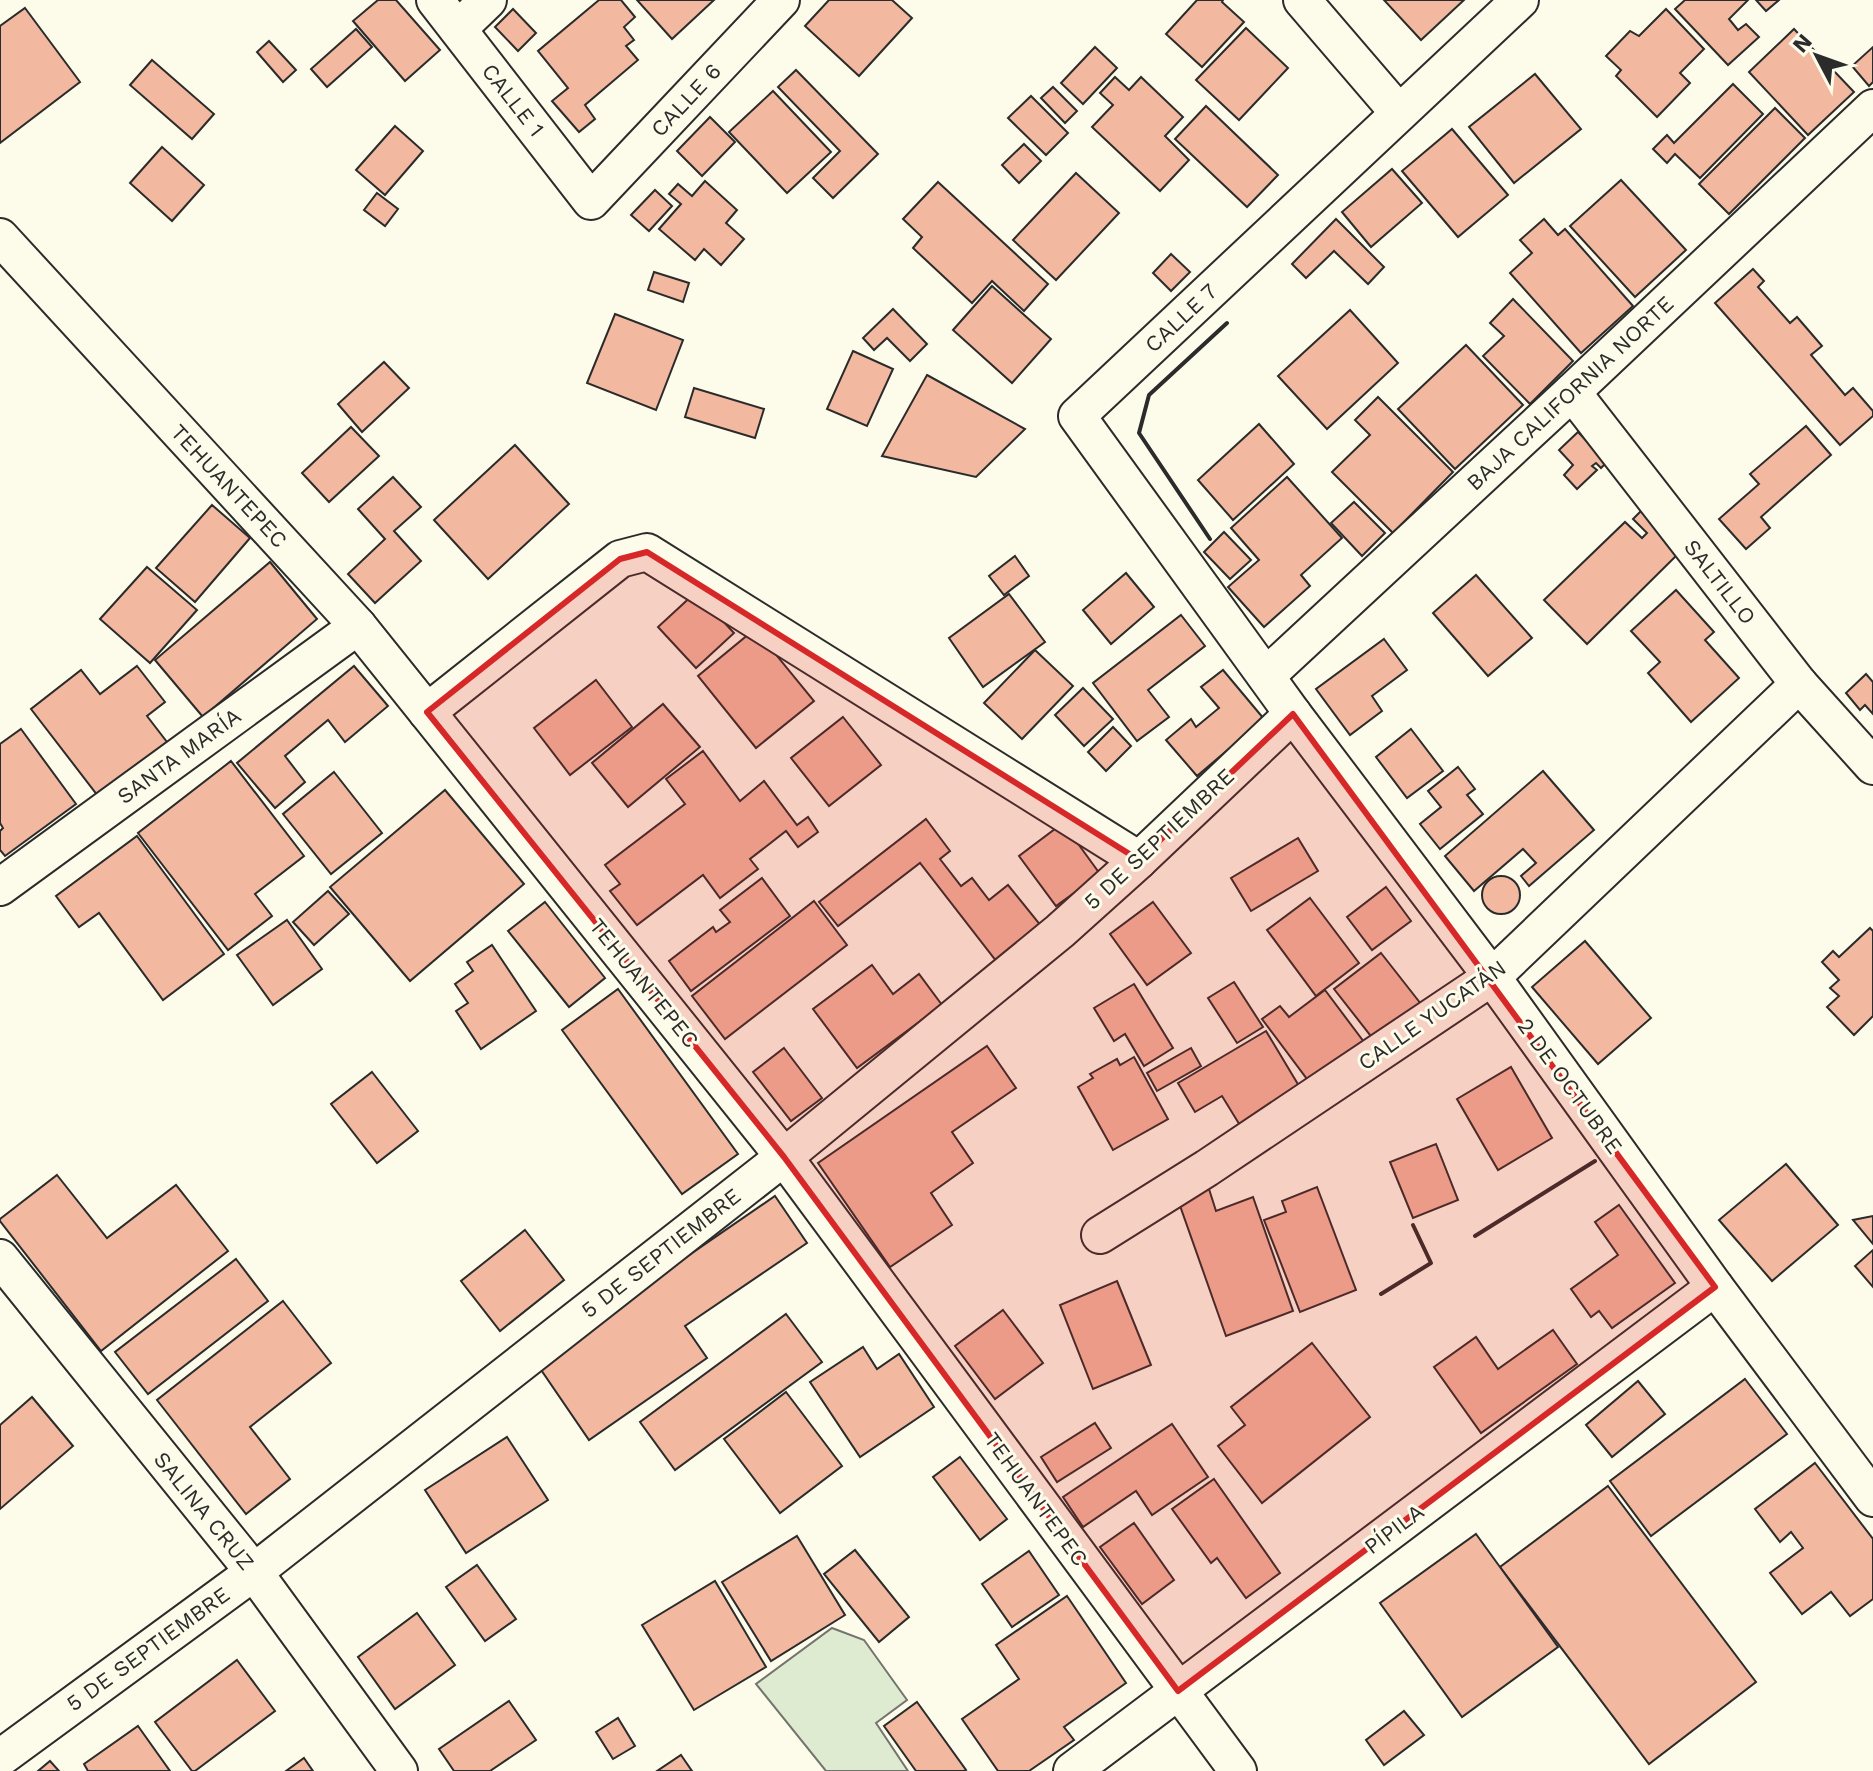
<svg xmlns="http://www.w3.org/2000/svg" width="1873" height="1771" font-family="'Work Sans',sans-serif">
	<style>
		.green { fill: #deebd1; stroke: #74746e; stroke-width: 2 }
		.building { fill: #f2b8a0; stroke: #2b2b2b; stroke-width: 2 }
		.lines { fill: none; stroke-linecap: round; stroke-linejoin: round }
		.minor-casing { stroke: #2b2b2b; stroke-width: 40 }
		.minor { stroke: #fdfbea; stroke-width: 36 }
		.wall { stroke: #2b2b2b; stroke-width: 4 }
		.marked { fill: #d62828; fill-opacity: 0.2; stroke: #d62828; stroke-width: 6; stroke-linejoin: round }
		.labels { text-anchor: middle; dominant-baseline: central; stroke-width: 6; stroke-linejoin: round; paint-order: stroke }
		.street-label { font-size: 22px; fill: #2b2b2b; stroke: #fdfbea }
	</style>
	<rect width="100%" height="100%" fill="#fdfbea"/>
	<polygon class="green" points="832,1628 864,1640 907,1700 876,1723 908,1771 826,1771 756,1684"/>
	<g class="building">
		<polygon points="378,0 396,0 440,50 405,81 353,21"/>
		<polygon points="599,0 621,0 635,17 624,27 634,40 626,46 638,60 585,105 595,119 579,132 552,101 568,88 538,51"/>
		<polygon points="637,0 714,0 672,39"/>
		<polygon points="829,0 892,0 912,18 859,76 805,26"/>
		<polygon points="1197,0 1223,0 1222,2 1244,22 1202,67 1166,34"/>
		<polygon points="1384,0 1464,0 1421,40"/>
		<polygon points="1685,0 1748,0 1729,19 1738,30 1746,24 1759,37 1728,65 1675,9"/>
		<polygon points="1756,0 1779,0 1766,11"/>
		<polygon points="25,8 80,82 0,143 0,26"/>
		<polygon points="513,9 536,33 518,51 495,27"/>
		<polygon points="1666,9 1704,49 1680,73 1690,83 1657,117 1616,76 1621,70 1606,56 1630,31 1639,36"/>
		<polygon points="1246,28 1288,68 1239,120 1196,80"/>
		<polygon points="356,29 372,47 327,87 311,69"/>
		<polygon points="1794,29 1854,92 1808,135 1749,72"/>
		<polygon points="269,41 296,70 283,82 257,52"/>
		<polygon points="1095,47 1117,68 1083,104 1061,83"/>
		<polygon points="1873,47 1873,82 1869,86 1852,66"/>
		<polygon points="152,60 214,114 192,139 130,85"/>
		<polygon points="796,70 878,154 833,198 813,178 840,151 778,87"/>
		<polygon points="1535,74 1581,129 1514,183 1469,127"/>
		<polygon points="1115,77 1129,90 1141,77 1183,117 1165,136 1189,160 1160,191 1092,127 1113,105 1100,93"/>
		<polygon points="1733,84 1763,114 1700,178 1675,154 1667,163 1653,149 1667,135 1674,143"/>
		<polygon points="1053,87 1077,111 1065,123 1041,98"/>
		<polygon points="773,91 831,152 787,193 729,132"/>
		<polygon points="1031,96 1068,133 1046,155 1008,118"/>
		<polygon points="1206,106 1278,175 1247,207 1175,139"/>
		<polygon points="1775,108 1805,138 1729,214 1699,184"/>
		<polygon points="710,117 735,142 702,176 677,151"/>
		<polygon points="395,126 423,151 385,195 356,170"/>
		<polygon points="1452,129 1508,195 1458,237 1402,171"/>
		<polygon points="1024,144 1041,161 1019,183 1002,165"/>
		<polygon points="162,147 204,185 172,221 130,183"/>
		<polygon points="1392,169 1422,203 1371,247 1342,212"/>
		<polygon points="1076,173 1119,213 1056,280 1013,240"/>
		<polygon points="1621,180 1686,250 1635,297 1570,226"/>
		<polygon points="705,181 737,210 726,223 744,239 721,265 704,249 695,260 659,229 681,204 669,194 678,184 692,196"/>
		<polygon points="938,182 1048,284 1024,311 992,281 972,303 913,248 922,237 903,219"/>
		<polygon points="655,190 672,206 649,231 631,215"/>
		<polygon points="377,193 398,209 385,226 364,210"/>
		<polygon points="1336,219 1384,267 1368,284 1334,251 1306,278 1292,264"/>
		<polygon points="1544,219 1558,235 1565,229 1633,306 1581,353 1510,273 1532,253 1520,240"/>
		<polygon points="1171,254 1190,272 1171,291 1153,273"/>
		<polygon points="1753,269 1764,281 1758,287 1790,323 1797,317 1822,346 1811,355 1845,395 1853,388 1873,411 1873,416 1840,445 1715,303"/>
		<polygon points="654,272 689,283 683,302 648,290"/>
		<polygon points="992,286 1051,339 1012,383 953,330"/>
		<polygon points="1513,299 1573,361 1530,404 1483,356 1504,336 1490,323"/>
		<polygon points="893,309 927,344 910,361 887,338 874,350 863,338"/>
		<polygon points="1350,310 1398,363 1327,429 1278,376"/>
		<polygon points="615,314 683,340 656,410 587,383"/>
		<polygon points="1466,345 1523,405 1455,469 1398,409"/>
		<polygon points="853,351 893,369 867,426 827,409"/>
		<polygon points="384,362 409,388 362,432 338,404"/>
		<polygon points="927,375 1025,429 976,477 882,456"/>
		<polygon points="694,388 764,409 755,438 685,417"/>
		<polygon points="1378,397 1453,472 1393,533 1332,472 1370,435 1355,420"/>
		<polygon points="1259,424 1294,464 1233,520 1198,480"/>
		<polygon points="1806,426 1831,455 1761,517 1770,528 1746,549 1719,519 1759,484 1750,474"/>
		<polygon points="351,427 379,456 329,502 302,473"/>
		<polygon points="1578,432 1607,462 1601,468 1596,463 1592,466 1597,470 1577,489 1564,475 1573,465 1559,450"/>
		<polygon points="515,445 569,504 488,579 434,520"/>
		<polygon points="393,477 421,507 394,531 421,561 375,603 348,574 385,539 358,509"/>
		<polygon points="1287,477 1342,538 1301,575 1310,586 1264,627 1228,587 1259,560 1231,528"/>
		<polygon points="1354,502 1385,533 1362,556 1331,523"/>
		<polygon points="212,505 250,538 195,602 156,568"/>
		<polygon points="1641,511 1680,552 1587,644 1544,600 1625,522 1642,538 1647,533 1633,519"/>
		<polygon points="1224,532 1251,560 1230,579 1204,552"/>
		<polygon points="1015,556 1029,576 1004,595 989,576"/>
		<polygon points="270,562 317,619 203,717 155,660"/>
		<polygon points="147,567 197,610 150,663 100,619"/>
		<polygon points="1126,573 1154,607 1111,644 1083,610"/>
		<polygon points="1476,575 1532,638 1488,676 1433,613"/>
		<polygon points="1676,590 1714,632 1705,640 1739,678 1691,722 1648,673 1660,662 1631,631"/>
		<polygon points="696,592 734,633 696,668 658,627"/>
		<polygon points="1009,594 1045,642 983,687 949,638"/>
		<polygon points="1181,615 1205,646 1148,690 1169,717 1137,741 1093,683"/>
		<polygon points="755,629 814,701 756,748 698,676"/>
		<polygon points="1384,639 1407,670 1372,696 1382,711 1350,735 1316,689"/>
		<polygon points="1035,650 1073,686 1022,739 984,703"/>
		<polygon points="137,666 165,702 147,716 167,742 98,796 31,709 81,670 100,694"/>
		<polygon points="354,666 388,706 345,742 328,720 285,756 305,782 275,808 237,763"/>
		<polygon points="1223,670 1264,719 1197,776 1166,740 1191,719 1196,727 1219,708 1201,687"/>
		<polygon points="1866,674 1873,682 1873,714 1865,705 1860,710 1846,693"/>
		<polygon points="596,680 632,727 570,775 534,728"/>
		<polygon points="1083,688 1113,719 1084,746 1055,715"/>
		<polygon points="663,704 700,747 628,807 592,763"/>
		<polygon points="843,717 881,765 829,806 791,758"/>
		<polygon points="1113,727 1131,746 1106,771 1088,752"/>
		<polygon points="21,729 76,804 5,856 0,850 0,831 3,828 0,823 0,744"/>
		<polygon points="1411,729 1443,771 1407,798 1376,757"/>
		<polygon points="703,751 740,801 764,781 797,825 808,817 818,832 798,847 786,831 750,859 758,869 720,898 703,875 637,925 610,891 620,884 605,865 685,804 666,779"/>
		<polygon points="231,761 304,856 255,894 272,916 228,950 138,833"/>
		<polygon points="1458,767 1475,789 1467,795 1483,814 1440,849 1420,824 1441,807 1428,791"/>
		<polygon points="1543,771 1594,830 1529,886 1521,876 1536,863 1523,849 1474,891 1445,856"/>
		<polygon points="334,772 382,833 331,874 283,814"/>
		<polygon points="445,790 524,884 410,981 330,887"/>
		<polygon points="926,819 950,851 940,859 961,886 972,878 989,900 1008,885 1042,927 997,962 920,863 838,926 819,902"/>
		<polygon points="1063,823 1100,874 1056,906 1019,856"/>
		<polygon points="137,836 224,954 163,1000 99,913 79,927 56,896"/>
		<polygon points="1298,838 1318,871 1251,911 1231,878"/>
		<circle cx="1501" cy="895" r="19"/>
		<polygon points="762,878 790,916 691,991 669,961 713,927 716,932 730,922 720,910"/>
		<polygon points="1386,887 1411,921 1372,950 1347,917"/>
		<polygon points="328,891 349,914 314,945 293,922"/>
		<polygon points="1310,898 1359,963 1316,996 1267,930"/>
		<polygon points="814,901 847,945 725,1039 692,996"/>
		<polygon points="545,902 605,978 569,1007 508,931"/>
		<polygon points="1153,902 1191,953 1147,985 1110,934"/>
		<polygon points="287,920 322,969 273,1005 237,955"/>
		<polygon points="1870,928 1873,931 1873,1016 1854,1035 1827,1007 1839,996 1830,988 1839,980 1822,962 1833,951 1839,957"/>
		<polygon points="1585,941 1651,1018 1598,1064 1532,987"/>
		<polygon points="492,945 536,1011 481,1049 456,1011 468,1003 455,984 473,971 467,962"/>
		<polygon points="1381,953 1421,1004 1374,1040 1334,989"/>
		<polygon points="872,965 893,994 919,974 942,1005 857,1068 813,1009"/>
		<polygon points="1234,982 1263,1027 1237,1043 1208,998"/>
		<polygon points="1134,984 1173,1048 1144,1066 1125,1034 1114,1041 1094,1008"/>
		<polygon points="618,989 738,1154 682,1194 562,1030"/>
		<polygon points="1325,990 1367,1046 1313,1087 1262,1019 1280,1006 1289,1017"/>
		<polygon points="1266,1031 1302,1091 1241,1127 1222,1096 1195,1112 1178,1083"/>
		<polygon points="987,1046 1016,1088 952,1132 973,1163 931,1193 952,1225 890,1267 818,1163"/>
		<polygon points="784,1048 822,1098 791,1121 753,1072"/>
		<polygon points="1191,1048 1201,1066 1157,1091 1147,1073"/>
		<polygon points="1134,1057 1168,1119 1113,1150 1078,1087 1093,1078 1090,1074 1117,1059 1120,1065"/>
		<polygon points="1511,1067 1552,1138 1498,1170 1457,1099"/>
		<polygon points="372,1072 418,1131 377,1163 331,1104"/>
		<polygon points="1436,1144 1458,1200 1413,1218 1390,1162"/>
		<polygon points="1786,1164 1838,1225 1772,1281 1719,1220"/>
		<polygon points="57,1175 107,1238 176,1185 228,1251 101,1351 0,1221 0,1219"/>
		<polygon points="1317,1187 1356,1290 1300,1312 1264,1220 1286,1212 1282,1201"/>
		<polygon points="1209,1189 1216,1211 1253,1197 1293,1311 1226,1336 1178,1200"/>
		<polygon points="775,1196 807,1243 685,1326 707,1358 589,1440 535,1361"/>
		<polygon points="1619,1205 1675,1283 1612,1328 1599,1311 1591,1317 1571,1289 1618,1255 1595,1222"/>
		<polygon points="1873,1216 1873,1244 1853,1220"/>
		<polygon points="525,1230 564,1280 500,1331 461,1281"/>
		<polygon points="1873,1250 1873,1287 1855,1266"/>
		<polygon points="236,1259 268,1301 148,1394 115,1352"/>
		<polygon points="1117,1281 1151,1365 1093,1389 1060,1305"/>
		<polygon points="283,1301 331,1363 250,1427 290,1479 246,1514 157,1400"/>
		<polygon points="1003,1310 1043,1363 995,1399 955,1346"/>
		<polygon points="786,1314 822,1362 675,1470 640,1422"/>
		<polygon points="1553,1330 1577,1364 1481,1433 1434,1367 1476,1337 1498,1369"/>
		<polygon points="1312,1343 1370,1417 1262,1503 1218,1446 1245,1425 1231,1407"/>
		<polygon points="863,1347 877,1369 899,1354 934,1407 860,1457 810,1382"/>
		<polygon points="1745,1379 1787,1434 1651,1536 1610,1481"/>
		<polygon points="1638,1381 1665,1414 1612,1457 1586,1425"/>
		<polygon points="786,1392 842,1466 780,1513 724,1439"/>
		<polygon points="32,1397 73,1446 0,1509 0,1425"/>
		<polygon points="1095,1423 1111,1448 1057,1482 1041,1457"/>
		<polygon points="1172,1424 1208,1477 1152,1515 1136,1491 1083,1527 1063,1497"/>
		<polygon points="507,1437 548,1500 466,1553 425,1490"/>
		<polygon points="960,1457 1007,1519 980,1540 933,1477"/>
		<polygon points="1815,1463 1873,1539 1873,1599 1850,1616 1831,1592 1802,1614 1770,1573 1803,1548 1791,1532 1780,1542 1755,1509"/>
		<polygon points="1214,1479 1280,1573 1246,1598 1217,1558 1211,1563 1172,1509"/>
		<polygon points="1608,1486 1756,1682 1649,1764 1500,1567"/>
		<polygon points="1134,1523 1174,1580 1142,1604 1100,1547"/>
		<polygon points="1476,1534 1558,1647 1462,1717 1380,1603"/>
		<polygon points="797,1536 845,1615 771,1661 722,1582"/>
		<polygon points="855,1550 909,1617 879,1642 824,1574"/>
		<polygon points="1029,1551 1059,1595 1012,1627 982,1584"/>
		<polygon points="477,1565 516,1619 485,1641 446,1587"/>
		<polygon points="715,1581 766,1667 694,1710 642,1625"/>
		<polygon points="1067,1596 1126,1683 1064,1727 1074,1740 1029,1771 998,1771 962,1719 1019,1679 996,1645"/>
		<polygon points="417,1613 455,1665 395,1709 358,1657"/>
		<polygon points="237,1660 275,1711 195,1771 192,1771 155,1722"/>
		<polygon points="509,1701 536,1740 490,1771 454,1771 439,1749"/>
		<polygon points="917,1702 966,1770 964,1771 916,1771 884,1726"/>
		<polygon points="1404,1711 1424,1735 1384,1765 1366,1740"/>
		<polygon points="618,1718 635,1746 613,1759 596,1732"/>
		<polygon points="138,1726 170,1771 88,1771 84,1764"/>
		<polygon points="681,1755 692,1771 657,1771"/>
		<polygon points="304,1758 313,1771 286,1771"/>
		<polygon points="50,1761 59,1771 38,1771"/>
	</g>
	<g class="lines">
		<g class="minor-casing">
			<g id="minor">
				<polyline points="435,0 591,201 781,0"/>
				<polyline points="1302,0 1399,113"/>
				<polyline points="1520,0 1077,416 1293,714 1492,977 1715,1287 1873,1498"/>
				<polyline points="458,29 488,0"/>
				<polyline points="0,237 358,626 784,1157 1238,1771"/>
				<polyline points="1572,392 1799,684 1873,766"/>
				<polyline points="1266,676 1572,392 1873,108"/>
				<polyline points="427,712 620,559 647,552 1139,860"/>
				<polyline points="0,887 358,626"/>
				<polyline points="1100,1235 1207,1168 1492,977 1799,684"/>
				<polyline points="0,1258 254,1572 399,1771"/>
				<polyline points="0,1758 254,1572 784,1157 1060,931 1139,860 1293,714"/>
				<polyline points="1072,1771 1715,1287"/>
			</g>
		</g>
		<use href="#minor" class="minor"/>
		<g class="wall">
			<polyline points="1210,539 1139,433 1149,395 1227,323"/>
			<polyline points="1475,1236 1595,1161"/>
			<polyline points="1381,1294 1431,1263 1413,1225"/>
		</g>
	</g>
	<path class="marked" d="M647,552L1139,860L1293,714L1715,1287L1178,1691L784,1157L427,712L620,559Z"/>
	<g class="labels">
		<g class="street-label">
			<text transform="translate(513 100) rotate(52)">CALLE 1</text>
			<text transform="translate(686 100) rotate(-47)">CALLE 6</text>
			<text transform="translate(1181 318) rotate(-43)">CALLE 7</text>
			<text transform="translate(1570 393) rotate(-43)">BAJA CALIFORNIA NORTE</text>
			<text transform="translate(229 486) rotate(47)">TEHUANTEPEC</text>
			<text transform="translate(1720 582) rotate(52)">SALTILLO</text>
			<text transform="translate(179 756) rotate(-36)">SANTA MARÍA</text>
			<text transform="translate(1159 839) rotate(-43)">5 DE SEPTIEMBRE</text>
			<text transform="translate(644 983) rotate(51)">TEHUANTEPEC</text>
			<text transform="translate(1432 1015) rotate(-35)">CALLE YUCATÁN</text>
			<text transform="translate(1570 1086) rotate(54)">2 DE OCTUBRE</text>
			<text transform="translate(661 1253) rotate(-38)">5 DE SEPTIEMBRE</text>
			<text transform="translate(1036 1499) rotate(54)">TEHUANTEPEC</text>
			<text transform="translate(204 1511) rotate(51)">SALINA CRUZ</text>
			<text transform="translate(1394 1529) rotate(-37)">PÍPILA</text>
			<text transform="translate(148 1649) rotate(-36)">5 DE SEPTIEMBRE</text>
		</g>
	</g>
	<g transform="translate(1817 56) rotate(311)" stroke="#fdfbea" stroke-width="6" paint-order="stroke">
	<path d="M0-6L14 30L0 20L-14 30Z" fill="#2b2b2b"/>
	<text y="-12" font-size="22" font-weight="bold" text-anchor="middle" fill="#2b2b2b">N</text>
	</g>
</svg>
